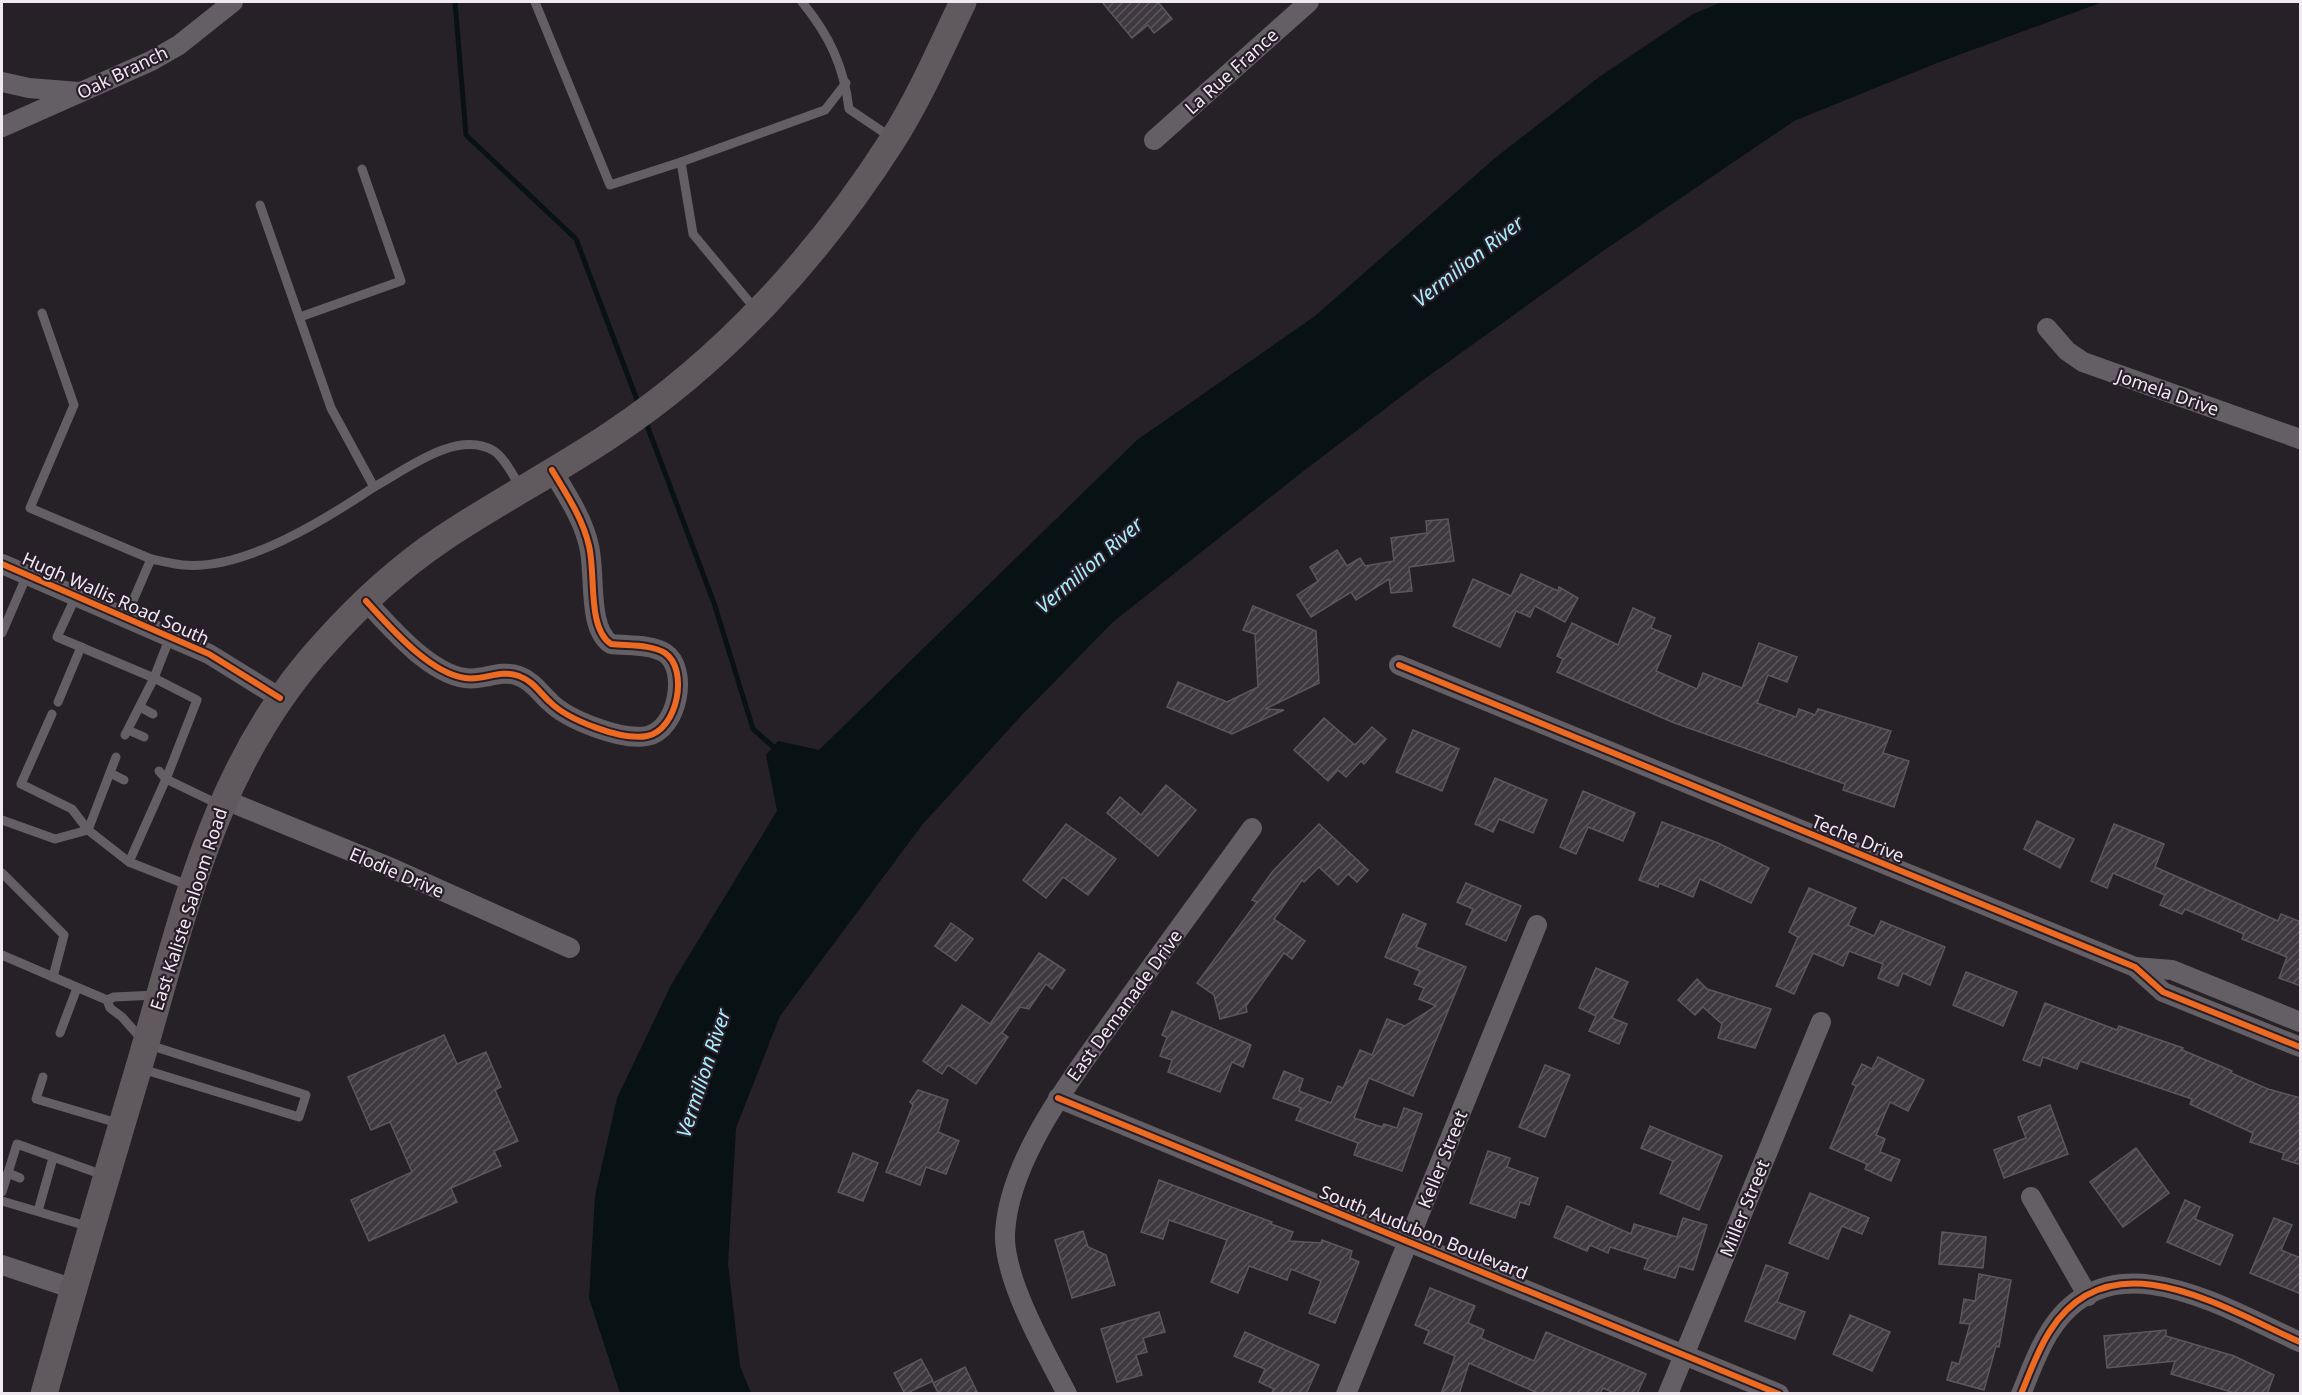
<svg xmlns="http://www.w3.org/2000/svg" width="2302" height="1395" font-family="'Noto Sans',sans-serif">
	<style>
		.water { fill: #081214 }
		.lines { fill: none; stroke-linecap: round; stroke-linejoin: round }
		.stream { stroke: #081214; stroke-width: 5 }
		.building { fill: url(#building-hatch); stroke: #5a575d; stroke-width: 1.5 }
		.lane { stroke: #645f65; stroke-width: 9 }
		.street { stroke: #645f65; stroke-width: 20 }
		.secondary { stroke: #60595e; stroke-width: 27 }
		.cycleway-casing { stroke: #281e2a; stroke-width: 10 }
		.cycleway { stroke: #ed6a23; stroke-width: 6 }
		.labels { text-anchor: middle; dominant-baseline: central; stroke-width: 4.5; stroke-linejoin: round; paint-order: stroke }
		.street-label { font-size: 18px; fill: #f1e9f2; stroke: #281e2a }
		.water-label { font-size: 20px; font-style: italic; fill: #a8eefa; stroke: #281e2a }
	</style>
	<defs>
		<pattern id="building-hatch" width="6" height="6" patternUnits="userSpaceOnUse" patternTransform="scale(1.5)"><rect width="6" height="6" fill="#3d393f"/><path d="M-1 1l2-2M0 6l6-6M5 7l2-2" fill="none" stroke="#5a565b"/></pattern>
	</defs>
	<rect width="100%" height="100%" fill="#262127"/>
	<polygon class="water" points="1722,2 2103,2 1937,63 1794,121 1600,253 1419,383 1301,473 1113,622 1021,716 922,825 780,1016 736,1128 728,1264 740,1366 751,1393 620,1393 589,1298 595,1196 617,1098 671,985 777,811 766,755 778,741 819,750 1137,440 1315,316 1495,158 1599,77 1693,14"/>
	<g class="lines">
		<g class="stream">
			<polyline points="455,2 466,135 576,239 639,405"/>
			<polyline points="645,420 714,603 753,729 777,750"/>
		</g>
	</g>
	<g class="building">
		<polygon points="1102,2 1158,2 1172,19 1154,33 1148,25 1132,38"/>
		<polygon points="1448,519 1454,561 1409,567 1412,591 1391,593 1389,579 1356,600 1351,592 1311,617 1297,595 1318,581 1310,567 1337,550 1347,566 1360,558 1365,566 1394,561 1391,538 1427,533 1426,521"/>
		<polygon points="1521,574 1558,591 1559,587 1578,598 1565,622 1535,606 1530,617 1516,611 1500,647 1453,626 1473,579 1511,596"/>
		<polygon points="1253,606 1316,631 1319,683 1265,709 1284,710 1232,734 1167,707 1178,682 1227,702 1258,687 1255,634 1243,630"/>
		<polygon points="1633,608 1655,618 1651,628 1671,636 1656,671 1697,689 1703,673 1742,688 1759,643 1797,657 1787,682 1768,675 1757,703 1796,717 1799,709 1815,715 1818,709 1891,731 1883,753 1909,761 1894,807 1843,790 1845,784 1672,722 1557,672 1563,659 1557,656 1572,623 1618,645"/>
		<polygon points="1324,718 1355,745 1372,727 1386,739 1364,764 1361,761 1346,777 1338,770 1328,781 1294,750"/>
		<polygon points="1413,730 1459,749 1442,791 1396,772"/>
		<polygon points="1495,778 1547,800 1533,833 1499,819 1493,832 1475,824"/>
		<polygon points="1166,785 1196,810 1158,856 1107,813 1120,797 1141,815"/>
		<polygon points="1583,791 1635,813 1623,841 1588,827 1576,854 1560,847"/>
		<polygon points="2037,821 2074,839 2060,868 2024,849"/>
		<polygon points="1662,822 1718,843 1769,868 1751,903 1700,879 1693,897 1659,883 1658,887 1639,880"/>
		<polygon points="1066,824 1116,859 1088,895 1063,877 1046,898 1023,880"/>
		<polygon points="1319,824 1368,870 1357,882 1348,874 1338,885 1319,867 1304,882 1302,880 1274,919 1305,941 1292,959 1284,953 1246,1006 1247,1012 1220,1019 1214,995 1197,983 1257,902 1252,900 1273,871"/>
		<polygon points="2114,824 2164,844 2155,867 2278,921 2281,914 2301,922 2301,986 2279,978 2287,957 2242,939 2244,934 2185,909 2182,914 2160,905 2165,895 2113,873 2107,888 2091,881"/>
		<polygon points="1466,883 1521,906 1506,941 1466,924 1473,909 1457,902"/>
		<polygon points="1809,888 1856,908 1848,925 1874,936 1881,921 1945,947 1930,985 1903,973 1898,986 1878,978 1883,964 1849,951 1843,966 1813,953 1794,994 1776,986 1798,937 1789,932"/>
		<polygon points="1403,914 1426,924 1416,947 1466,967 1413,1096 1369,1078 1354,1118 1382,1127 1384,1124 1397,1128 1404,1108 1422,1114 1402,1171 1354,1155 1358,1143 1296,1120 1301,1108 1273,1098 1284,1071 1303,1079 1299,1091 1331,1103 1338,1086 1343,1088 1360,1050 1372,1055 1387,1019 1405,1026 1436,1006 1419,999 1424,988 1414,984 1420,971 1385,957"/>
		<polygon points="951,923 973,939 956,961 935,946"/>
		<polygon points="1039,953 1065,970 1052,989 1046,984 1029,1009 1020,1007 1002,1033 1008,1037 976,1084 948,1065 942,1074 923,1061 962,1005 990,1024"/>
		<polygon points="1596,968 1628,982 1612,1018 1627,1024 1619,1044 1589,1031 1596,1016 1579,1008"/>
		<polygon points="1966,972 2017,992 2003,1026 1953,1005"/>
		<polygon points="1697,979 1707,989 1771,1009 1755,1048 1718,1038 1722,1024 1703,1007 1695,1015 1678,1000"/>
		<polygon points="2045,1003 2117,1030 2119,1026 2183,1048 2182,1050 2232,1071 2231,1073 2268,1089 2301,1098 2301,1165 2282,1159 2284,1153 2250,1142 2253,1133 2190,1104 2192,1099 2080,1061 2077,1069 2043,1057 2040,1066 2023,1060"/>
		<polygon points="1172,1011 1251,1045 1243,1067 1232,1062 1220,1092 1168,1072 1172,1060 1160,1056 1167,1037 1162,1035"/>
		<polygon points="444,1035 457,1064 486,1052 501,1087 495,1090 518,1141 494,1151 501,1166 451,1188 457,1202 369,1241 351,1200 412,1172 390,1122 371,1130 348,1077"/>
		<polygon points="1878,1057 1924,1080 1908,1111 1890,1102 1876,1135 1885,1139 1880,1152 1900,1160 1891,1181 1865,1169 1867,1164 1830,1148 1856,1086 1852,1084 1862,1064 1872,1069"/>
		<polygon points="1545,1065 1570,1075 1545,1137 1519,1127"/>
		<polygon points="918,1090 948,1100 938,1132 959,1141 946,1174 926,1167 920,1185 886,1172 913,1105 910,1102"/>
		<polygon points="2050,1105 2068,1154 2004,1178 1994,1150 2026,1138 2018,1117"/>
		<polygon points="1650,1126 1722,1156 1699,1210 1660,1193 1673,1161 1641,1148"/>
		<polygon points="2136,1148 2169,1193 2123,1227 2090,1182"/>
		<polygon points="1488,1151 1510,1158 1507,1167 1538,1178 1529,1205 1520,1202 1515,1218 1470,1203"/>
		<polygon points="853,1153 878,1163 863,1201 838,1192"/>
		<polygon points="1159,1180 1272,1222 1271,1224 1293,1232 1289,1241 1321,1243 1322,1240 1352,1251 1350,1258 1359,1262 1335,1323 1309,1313 1321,1281 1291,1269 1287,1280 1249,1266 1238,1293 1211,1282 1227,1240 1169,1220 1163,1239 1141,1232"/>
		<polygon points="1810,1193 1869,1218 1862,1234 1842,1226 1828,1259 1789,1243"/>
		<polygon points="2185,1200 2200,1207 2195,1219 2233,1235 2220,1265 2167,1242"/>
		<polygon points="1567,1206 1631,1234 1634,1224 1677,1237 1683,1218 1707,1225 1693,1270 1679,1266 1675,1278 1644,1269 1648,1259 1610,1247 1608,1253 1590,1245 1587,1251 1554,1237"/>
		<polygon points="2274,1218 2292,1225 2281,1250 2301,1258 2301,1294 2250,1273"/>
		<polygon points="1083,1231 1088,1247 1106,1255 1115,1285 1072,1298 1055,1240"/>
		<polygon points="1942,1232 1986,1237 1983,1268 1939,1264"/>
		<polygon points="1766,1265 1788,1273 1777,1302 1805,1312 1795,1339 1745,1321"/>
		<polygon points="1979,1274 2011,1280 1999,1347 1996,1346 1984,1390 1947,1380 1952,1362 1959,1364 1970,1324 1960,1323 1964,1299 1975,1301"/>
		<polygon points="1430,1288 1475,1306 1468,1323 1484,1330 1481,1338 1534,1361 1546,1332 1646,1374 1637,1394 1616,1394 1603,1388 1600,1394 1540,1394 1469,1363 1459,1394 1441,1394 1455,1356 1424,1343 1429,1331 1415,1325"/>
		<polygon points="1159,1312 1165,1332 1143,1338 1147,1352 1136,1355 1142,1375 1117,1382 1101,1329"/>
		<polygon points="1850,1315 1890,1332 1872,1371 1833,1354"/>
		<polygon points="2166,1330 2166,1336 2234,1356 2274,1375 2267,1394 2238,1394 2171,1374 2175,1361 2107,1368 2104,1336"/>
		<polygon points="1245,1332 1319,1365 1306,1394 1271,1394 1274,1389 1259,1382 1265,1369 1234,1356"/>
		<polygon points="921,1359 933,1381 905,1394 894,1373"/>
		<polygon points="965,1367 978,1394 939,1394 933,1383"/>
	</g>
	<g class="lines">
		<g class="lane">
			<polyline points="535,2 610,185 681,162 693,234 756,310"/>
			<path d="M802,2C829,35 844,66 849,109L892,138"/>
			<polyline points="681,162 825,110 846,83"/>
			<polyline points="42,313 74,405 30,508 151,559 126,617"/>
			<polyline points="300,317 401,281 362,169"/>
			<path d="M374,487C407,469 457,429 494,451C505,458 514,478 522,489"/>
			<path d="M151,559C162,561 172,564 183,565C244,571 326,519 374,487L331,408L260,205"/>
			<polyline points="76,596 57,637 154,678 170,637"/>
			<polyline points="2,633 27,575"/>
			<polyline points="58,702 81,647"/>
			<polyline points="140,707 153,714"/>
			<polyline points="128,730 144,737"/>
			<polyline points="125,735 154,678 197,700 166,779 159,771"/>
			<polyline points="116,757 88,830 129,862"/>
			<polyline points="110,773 124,780"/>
			<polyline points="2,820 55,839 88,830 72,809 21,784 52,714"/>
			<polyline points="2,873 64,935 53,977 107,1000 110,1008 122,1017 146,1044 306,1095 299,1117 142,1069"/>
			<polyline points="190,886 129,862 166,779 220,805"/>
			<polyline points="2,955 53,977"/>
			<polyline points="107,1000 114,997 157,995"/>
			<polyline points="60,1033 77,988"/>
			<polyline points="43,1077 36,1099 121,1124"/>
			<polyline points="8,1173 20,1178"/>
			<polyline points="2,1192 17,1144 103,1175"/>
			<polyline points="2,1201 90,1227"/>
			<polyline points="38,1211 53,1158"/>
		</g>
		<g class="street">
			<polyline points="2,82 29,88 79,92"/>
			<polyline points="2,127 151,61 179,45 233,2"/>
			<polyline points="1154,140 1309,2"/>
			<polyline points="2047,328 2067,351 2083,362 2300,439"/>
			<polyline points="2,564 209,654 280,698"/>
			<path d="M366,601C390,627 429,673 465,678C484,681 499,669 519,676C533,681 540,693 550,702C568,720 622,741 647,736C678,730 689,669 665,653C651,644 627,646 611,644C587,628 596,575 589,546C583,519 567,495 552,470"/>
			<polyline points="1399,665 2135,967 2163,992 2300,1047"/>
			<polyline points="223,799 389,867 570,948"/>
			<polyline points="2135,967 2172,970 2300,1022"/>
			<polyline points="1058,1098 1779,1394"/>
			<polyline points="2031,1197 2088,1296"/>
			<polyline points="2,1265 74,1289"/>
			<path d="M1067,1394C1046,1353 1003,1279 1005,1233C1009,1156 1078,1070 1121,1009C1164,948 1208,889 1252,828"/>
			<polyline points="1346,1394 1537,925"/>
			<polyline points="1668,1394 1821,1022"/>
			<path d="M2021,1394C2030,1373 2037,1351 2050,1331C2111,1235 2225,1309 2300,1342"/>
		</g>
		<path class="secondary" d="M44,1394C75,1282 108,1171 141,1060C185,910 215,762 325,643C359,605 399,568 442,539C497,502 557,471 612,434C725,359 819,255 892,141C920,97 941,48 963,2"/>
		<g class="cycleway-casing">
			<g id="cycleway">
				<polyline points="2,564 209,654 280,698"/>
				<path d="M366,601C390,627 429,673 465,678C484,681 499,669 519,676C533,681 540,693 550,702C568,720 622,741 647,736C678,730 689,669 665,653C651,644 627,646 611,644C587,628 596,575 589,546C583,519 567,495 552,470"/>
				<polyline points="1399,665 2135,967 2163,992 2300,1047"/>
				<polyline points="1058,1098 1779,1394"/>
				<path d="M2021,1394C2030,1373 2037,1351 2050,1331C2111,1235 2225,1309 2300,1342"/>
			</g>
		</g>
		<use href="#cycleway" class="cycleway"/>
	</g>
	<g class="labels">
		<g class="street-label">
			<text transform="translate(1231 71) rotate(-42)">La Rue France</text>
			<text transform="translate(122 72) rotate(-26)">Oak Branch</text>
			<text transform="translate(2168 392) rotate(19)">Jomela Drive</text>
			<text transform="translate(116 598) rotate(24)">Hugh Wallis Road South</text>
			<text transform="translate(1858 838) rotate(22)">Teche Drive</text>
			<text transform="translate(397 872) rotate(23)">Elodie Drive</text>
			<text transform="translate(188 909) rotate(-72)">East Kaliste Saloom Road</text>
			<text transform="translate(1124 1005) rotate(-54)">East Demanade Drive</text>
			<text transform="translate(1442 1159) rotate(-68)">Keller Street</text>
			<text transform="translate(1744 1208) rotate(-68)">Miller Street</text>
			<text transform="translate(1424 1232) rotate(22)">South Audubon Boulevard</text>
		</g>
		<g class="water-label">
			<text transform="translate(1468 261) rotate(-38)">Vermilion River</text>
			<text transform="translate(1089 565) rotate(-41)">Vermilion River</text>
			<text transform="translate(703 1073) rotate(-72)">Vermilion River</text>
		</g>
	</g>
	<rect width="2302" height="1395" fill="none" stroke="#f1e9f2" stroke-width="6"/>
</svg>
